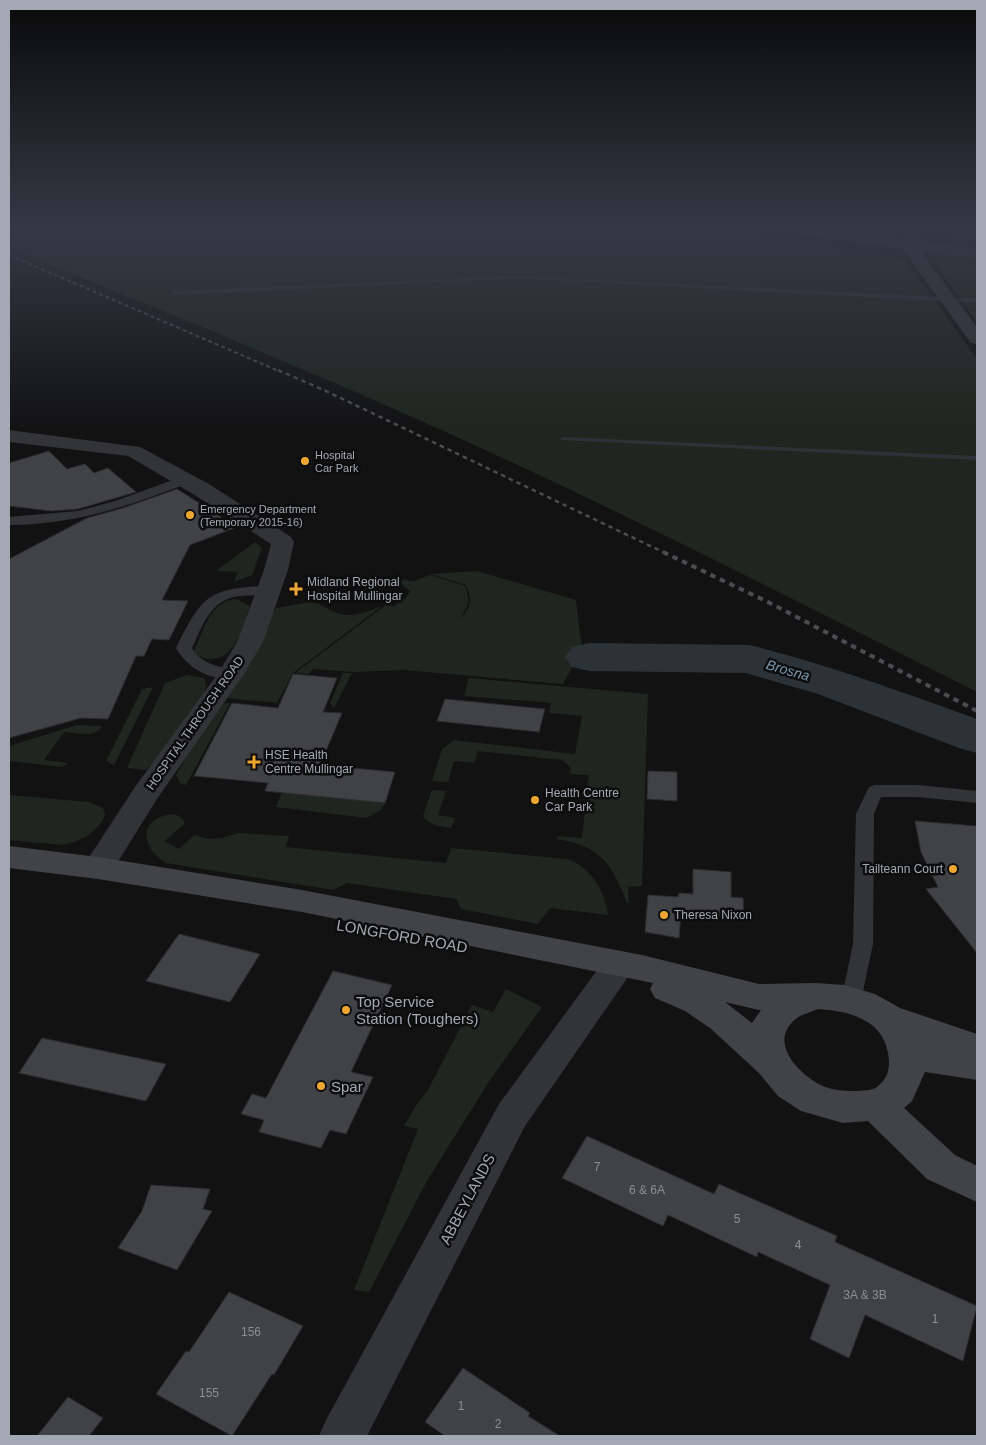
<svg xmlns="http://www.w3.org/2000/svg" width="986" height="1445" font-family="Arial,sans-serif">
	<style>
		.green { fill: #1e261f }
		.lines { fill: none; stroke-linecap: round; stroke-linejoin: round }
		.stream { fill: #2b3339; fill-rule: evenodd }
		.canal { fill: #2b3339; fill-rule: evenodd }
		.river { fill: #2b3339; fill-rule: evenodd }
		.building { fill: #414246; stroke: #2c2c2f }
		.lane { fill: #333438; fill-rule: evenodd }
		.street { fill: #333438; fill-rule: evenodd }
		.secondary { fill: #414348; fill-rule: evenodd }
		.rail-far2 { stroke: #4a4c51; stroke-width: 2; stroke-dasharray: 4 3; stroke-linecap: butt }
		.rail-far1 { stroke: #4a4c51; stroke-width: 2.5; stroke-dasharray: 4.5 4; stroke-linecap: butt }
		.rail { stroke: #4a4c51; stroke-width: 4; stroke-dasharray: 5.5 5; stroke-linecap: butt }
		.poi-dot { fill: #eda730; stroke: #0d0d0e; stroke-width: 2 }
		.labels { text-anchor: middle; dominant-baseline: central; stroke-width: 5; stroke-linejoin: round; paint-order: stroke }
		.far-poi-label { font-size: 11px; fill: #a3a9b4; stroke: #0d0d0e; text-anchor: start }
		.poi-label { font-size: 12px; fill: #a3a9b4; stroke: #0d0d0e; text-anchor: start }
		.street-label { font-size: 12px; fill: #a3a9b4; stroke: #0d0d0e }
		.near-number-label { font-size: 12px; fill: #8a8f98 }
		.water-label { font-size: 14px; font-style: italic; fill: #7b98af; stroke: #0d0d0e }
		.near-street-label { font-size: 15px; fill: #a3a9b4; stroke: #0d0d0e }
		.near-poi-label { font-size: 15px; fill: #a3a9b4; stroke: #0d0d0e; text-anchor: start }
	</style>
	<rect width="100%" height="100%" fill="#121213"/>
	<g class="green">
		<path d="M9,228H728L905,260L977,359V692C792,599 608,504 419,420C283,359 146,304 9,248Z"/>
		<polygon points="917,228 977,228 977,241 925,237"/>
		<polygon points="926,251 977,258 977,322"/>
		<polygon points="255,542 262,548 252,575 234,582 238,572 216,571"/>
		<path d="M477,571L576,600L582,649L563,684L403,670L354,672L313,669L309,674L295,673L390,602L393,607L406,598L410,591L394,579L414,581L430,575L465,586C472,605 467,605 460,619C471,607 473,601 466,585L430,574Z"/>
		<path d="M236,599L250,606C243,625 236,659 211,659C204,659 198,657 194,651C204,630 210,601 236,599Z"/>
		<path d="M310,602C320,603 324,607 332,611C349,620 366,612 382,606L293,673L277,703L225,698L276,608Z"/>
		<polygon points="343,673 352,673 334,708 330,703"/>
		<polygon points="187,675 204,678 206,685 205,693 161,754 146,770 127,768 165,683"/>
		<path d="M469,678L648,694L642,886L628,887L629,903H627C612,864 601,846 557,839L558,836L582,838L589,775L571,774L570,767L562,760L478,751L474,763L454,761L448,782L432,781L442,749L454,740L575,754L582,716L549,713L551,703L464,696Z"/>
		<polygon points="153,687 114,765 106,761 142,689"/>
		<polygon points="218,702 230,703 186,785 181,784 176,775"/>
		<path d="M77,725L102,726C95,739 76,733 64,732L44,760L68,763L62,767L9,761V746Z"/>
		<path d="M432,790L446,791L438,815L455,818L451,828C440,826 429,826 423,816Z"/>
		<polygon points="282,792 385,803 382,809 367,818 276,807"/>
		<path d="M9,795L89,802L103,808L105,814C100,832 79,842 62,845L9,840Z"/>
		<path d="M174,814L181,817L185,823L165,841L179,849L194,835L209,839L222,838L238,833L289,836L286,847L446,863L451,848L567,859C591,867 605,891 608,915L550,908L538,924L461,909L456,899L347,883L333,890L166,863C139,846 139,817 174,814Z"/>
		<polygon points="506,989 542,1007 488,1083 428,1179 369,1292 354,1290 418,1129 404,1126 415,1107 428,1090 472,1005 493,1012"/>
	</g>
	<g class="lines">
		<g class="stream">
			<polygon points="518,276 939,297 942,299 939,301 518,278 174,295 171,293 174,291"/>
			<polygon points="960,298 977,299 977,302 958,301 957,300"/>
			<polygon points="563,437 977,456 977,460 561,440 560,439"/>
		</g>
		<polygon class="canal" points="784,228 828,228 977,249 977,259 792,233"/>
		<path class="river" d="M589,643L749,645C827,664 902,692 977,719V753L959,748L818,694L746,673L589,671L572,667L565,657L572,647Z"/>
	</g>
	<g class="building">
		<polygon points="49,451 67,469 85,464 94,473 108,468 136,492 78,509 51,511 9,506 9,463"/>
		<polygon points="177,489 237,527 190,545 162,600 188,601 169,640 152,639 144,656 136,656 108,719 81,718 9,738 9,559 87,518 123,508"/>
		<polygon points="293,674 337,678 323,712 342,713 320,765 395,772 385,803 265,791 268,783 194,776 232,703 278,708"/>
		<polygon points="445,699 545,709 539,732 437,721"/>
		<polygon points="648,771 677,772 677,801 647,799"/>
		<polygon points="915,821 977,826 977,953 926,889 938,887 921,852"/>
		<polygon points="693,869 731,872 731,897 743,898 744,920 681,914 679,938 645,932 648,895 678,897 679,893 693,894"/>
		<polygon points="179,934 260,954 230,1002 146,981"/>
		<polygon points="333,971 392,985 351,1072 373,1077 346,1134 330,1130 321,1148 259,1132 264,1120 241,1114 252,1094 266,1098"/>
		<polygon points="42,1038 166,1064 146,1101 19,1073"/>
		<polygon points="587,1136 714,1194 719,1184 837,1236 835,1242 977,1306 963,1361 865,1315 849,1358 810,1339 830,1285 758,1252 757,1257 668,1215 663,1226 562,1178"/>
		<polygon points="151,1185 210,1189 203,1209 212,1211 177,1270 118,1248 142,1211"/>
		<polygon points="229,1292 303,1326 274,1375 272,1374 232,1436 156,1394 186,1351 189,1352"/>
		<polygon points="463,1368 530,1413 528,1416 560,1436 445,1436 425,1422"/>
		<polygon points="68,1397 103,1418 89,1436 37,1436"/>
	</g>
	<g class="lines">
		<g class="lane">
			<path d="M184,476L190,480L188,483C130,506 73,525 9,525V517L78,511L115,501Z"/>
			<path d="M267,586L274,590L272,593C262,596 251,595 240,596C211,599 203,624 192,648C202,665 219,666 236,671L239,674L236,677C213,683 187,668 176,648C202,596 208,588 267,586Z"/>
			<polygon points="875,785 918,785 977,791 977,803 918,797 881,797 874,814 873,944 861,1001 858,1007 851,1009 844,1007 841,1001 853,944 856,814 869,787"/>
		</g>
		<g class="street">
			<polygon points="898,228 913,228 922,240 918,248 977,327 977,344 971,343 903,249 908,240"/>
			<polygon points="9,430 140,447 209,484 291,537 294,542 288,570 263,642 244,674 157,799 109,876 98,879 87,876 82,868 135,787 219,672 237,642 264,570 271,544 193,494 128,456 9,442"/>
			<polygon points="613,961 625,965 630,974 525,1126 367,1436 319,1436 326,1420 499,1104 601,965"/>
		</g>
		<path class="secondary" d="M9,846L98,857L302,890L642,955L759,984L816,983L844,985L875,994L900,1008L977,1034V1080L925,1072L912,1101L904,1108L955,1155L977,1166V1202L927,1179L868,1121L843,1123L801,1111L778,1096L759,1073L710,1028L685,1011L655,998L650,989L653,983L302,912L98,879L9,868ZM725,1002L759,1010H761L752,1023ZM818,1009C852,1011 887,1021 889,1061C889,1073 886,1080 877,1087C871,1091 864,1090 858,1091C847,1091 836,1091 825,1087C799,1076 766,1041 797,1018C802,1014 812,1012 818,1009Z"/>
		<polyline class="rail-far2" points="9,255 281,372"/>
		<polyline class="rail-far1" points="278,370 326,391 665,553"/>
		<polyline class="rail" points="663,552 768,602 977,711"/>
	</g>
	<linearGradient id="sky" x2="0" y2="1"><stop stop-color="#0a0a0a"/><stop offset="0.53" stop-color="#333944"/><stop offset="1" stop-color="#333944" stop-opacity="0"/></linearGradient>
	<rect width="986" height="431" fill="url(#sky)"/>
	<g class="poi-dot">
		<circle cx="305" cy="461" r="5"/>
		<circle cx="190" cy="515" r="5"/>
		<path d="M293.5 581.5h5v5h5v5h-5v5h-5v-5h-5v-5h5z"/>
		<path d="M251.5 754.5h5v5h5v5h-5v5h-5v-5h-5v-5h5z"/>
		<circle cx="535" cy="800" r="5"/>
		<circle cx="953" cy="869" r="5"/>
		<circle cx="664" cy="915" r="5"/>
		<circle cx="346" cy="1010" r="5"/>
		<circle cx="321" cy="1086" r="5"/>
	</g>
	<g class="labels">
		<g class="far-poi-label">
			<text x="315" y="455">Hospital<tspan x="315" dy="13">Car Park</tspan></text>
			<text x="200" y="509">Emergency Department<tspan x="200" dy="13">(Temporary 2015-16)</tspan></text>
		</g>
		<g class="poi-label">
			<text x="307" y="582">Midland Regional<tspan x="307" dy="14">Hospital Mullingar</tspan></text>
			<text x="265" y="755">HSE Health<tspan x="265" dy="14">Centre Mullingar</tspan></text>
			<text x="545" y="793">Health Centre<tspan x="545" dy="14">Car Park</tspan></text>
			<text x="943" y="869" text-anchor="end">Tailteann Court</text>
			<text x="674" y="915">Theresa Nixon</text>
		</g>
		<g class="street-label">
			<text transform="translate(195 723) rotate(-55)">HOSPITAL THROUGH ROAD</text>
		</g>
		<g class="near-number-label">
			<text x="597" y="1167">7</text>
			<text x="647" y="1190">6 &amp; 6A</text>
			<text x="737" y="1219">5</text>
			<text x="798" y="1245">4</text>
			<text x="865" y="1295">3A &amp; 3B</text>
			<text x="935" y="1319">1</text>
			<text x="251" y="1332">156</text>
			<text x="209" y="1393">155</text>
			<text x="461" y="1406">1</text>
			<text x="498" y="1424">2</text>
		</g>
		<g class="water-label">
			<text transform="translate(788 670) rotate(16)">Brosna</text>
		</g>
		<g class="near-street-label">
			<text transform="translate(402 936) rotate(10)">LONGFORD ROAD</text>
			<text transform="translate(467 1199) rotate(-62)">ABBEYLANDS</text>
		</g>
		<g class="near-poi-label">
			<text x="356" y="1001">Top Service<tspan x="356" dy="17">Station (Toughers)</tspan></text>
			<text x="331" y="1086">Spar</text>
		</g>
	</g>
	<rect width="986" height="1445" fill="none" stroke="#a3a9b4" stroke-width="20"/>
</svg>
